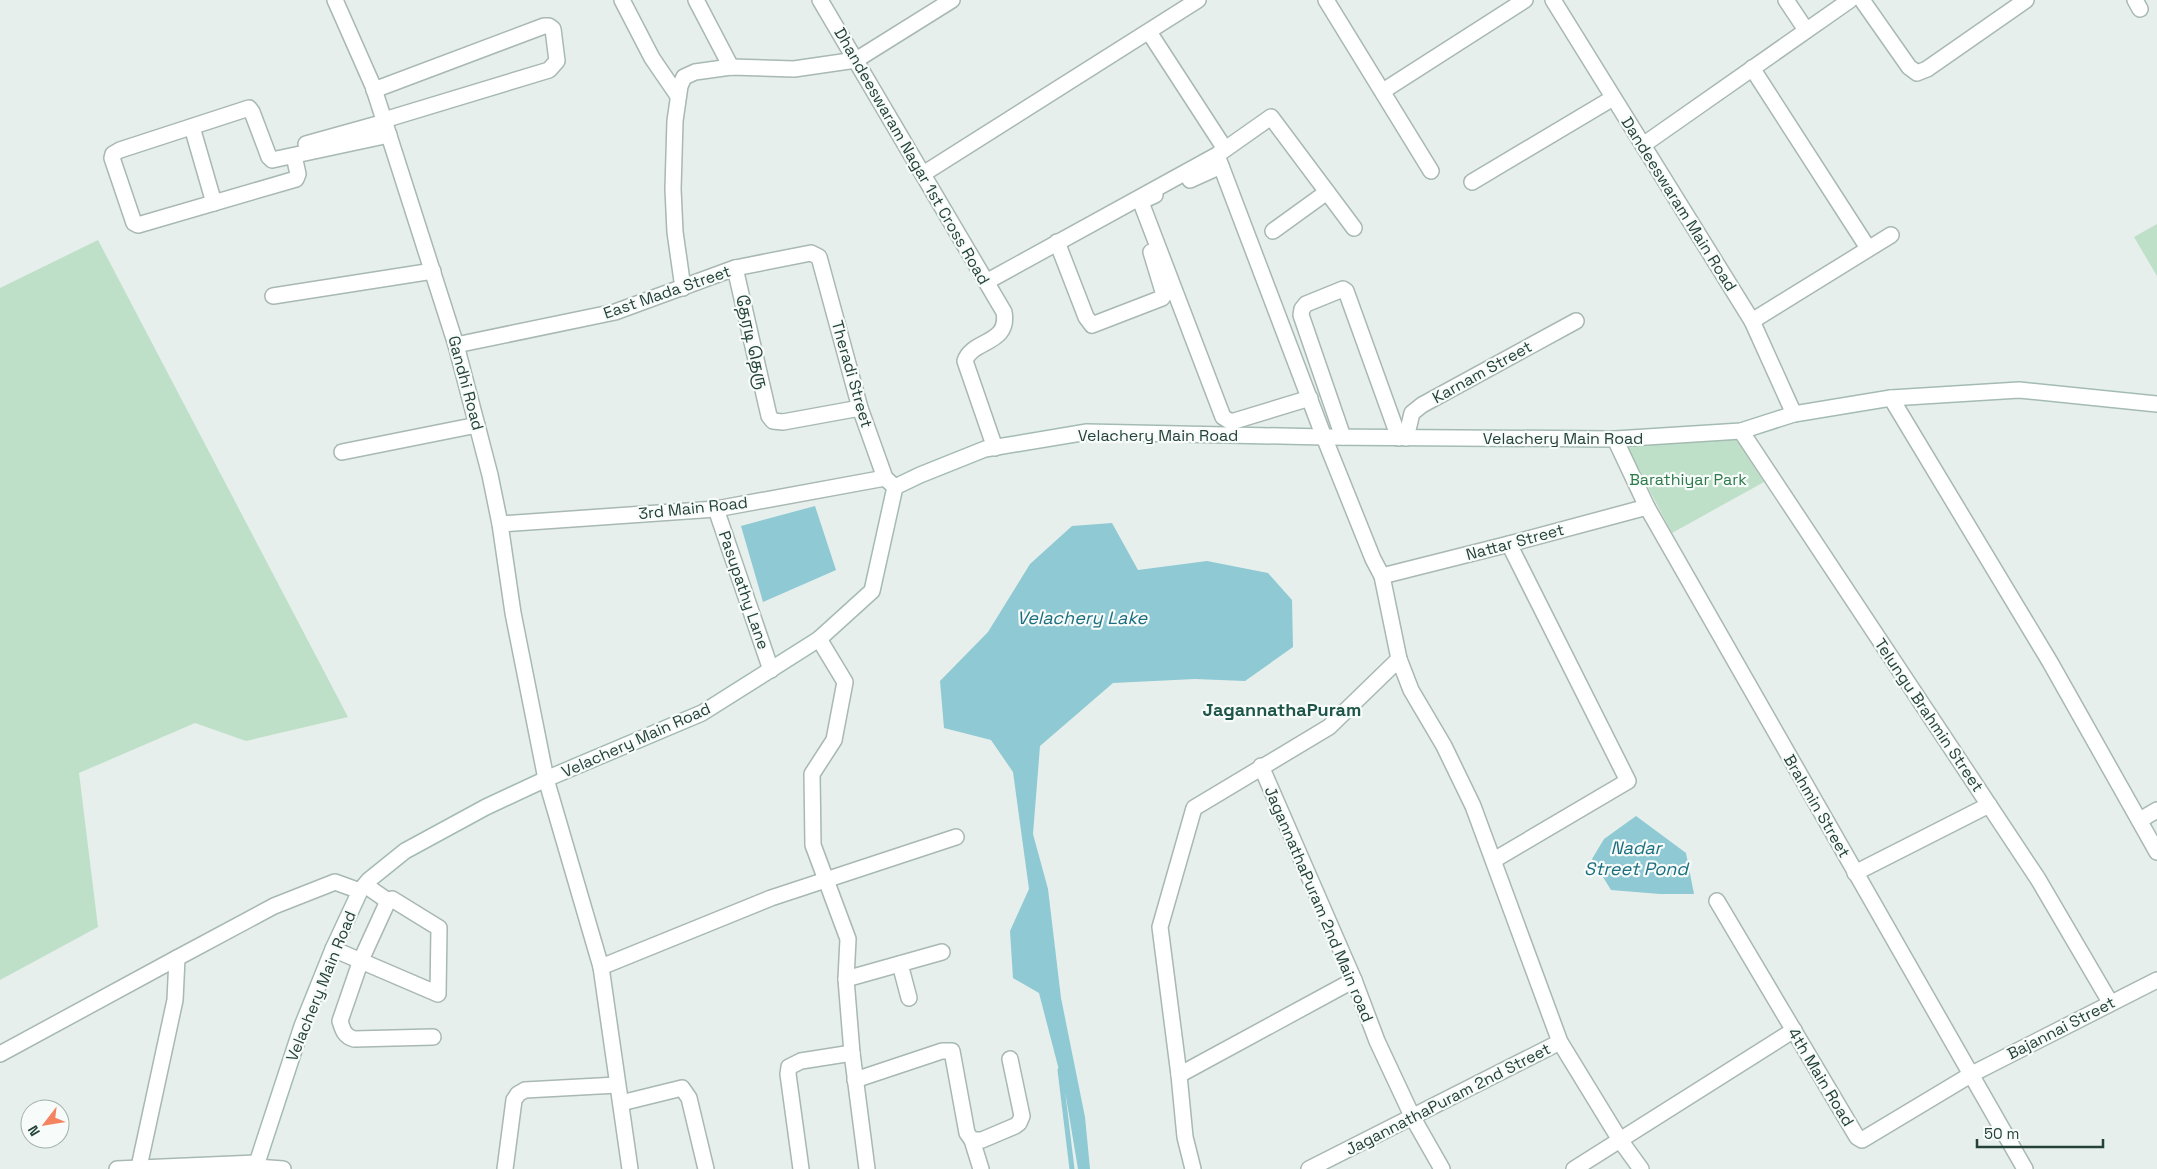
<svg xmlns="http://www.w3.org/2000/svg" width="2157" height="1169" font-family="'Space Grotesk','Noto Sans Tamil',sans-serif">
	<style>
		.green { fill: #bfe0c8 }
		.water { fill: #8ec9d4 }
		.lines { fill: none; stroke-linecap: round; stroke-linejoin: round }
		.stream { stroke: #8ec9d4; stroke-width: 5 }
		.minor-casing { stroke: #a8b8b2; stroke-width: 18 }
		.tertiary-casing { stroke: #a8b8b2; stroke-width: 18 }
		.secondary-casing { stroke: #a4bbb3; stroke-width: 18 }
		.minor { stroke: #fff; stroke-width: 15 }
		.tertiary { stroke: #fff; stroke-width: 15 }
		.secondary { stroke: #fff; stroke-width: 15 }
		.labels { text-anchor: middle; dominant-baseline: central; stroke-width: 4.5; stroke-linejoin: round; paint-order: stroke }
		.street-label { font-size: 16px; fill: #24423a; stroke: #f7fbf9 }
		.park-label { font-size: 16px; fill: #2d7a4b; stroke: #f7fbf9 }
		.water-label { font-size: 18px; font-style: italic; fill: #1c6f80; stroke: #f7fbf9 }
		.neighbourhood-label { font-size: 18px; font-weight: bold; fill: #1f5548; stroke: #f7fbf9 }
	</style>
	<rect width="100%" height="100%" fill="#e6efeb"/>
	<g class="green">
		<polygon points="2157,224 2157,276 2134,237"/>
		<polygon points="98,240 348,717 246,741 195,723 79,773 98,927 0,980 0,288"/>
		<polygon points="1736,438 1764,482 1672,533 1625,444"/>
	</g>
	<g class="water">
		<polygon points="815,506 836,570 763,602 741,526"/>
		<polygon points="1112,523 1138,570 1207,561 1268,573 1292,600 1293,647 1245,681 1195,679 1113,683 1040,746 1033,834 1048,889 1061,998 1085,1117 1090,1169 1078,1169 1066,1097 1039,993 1013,978 1010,931 1029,889 1013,772 991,740 944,728 940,681 988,632 1030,564 1072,526"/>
		<polygon points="1636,816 1686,853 1694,894 1660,894 1611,890 1592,859 1604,839"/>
	</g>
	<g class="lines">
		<polyline class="stream" points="1060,1070 1072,1169"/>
		<g class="minor-casing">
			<g id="minor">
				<polyline points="622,0 652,58 678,96"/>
				<polyline points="696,0 731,67"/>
				<path d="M820,0L1004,312C1010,345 972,339 965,361L995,448"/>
				<polyline points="1326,0 1431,171"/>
				<polyline points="1553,0 1752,321 1794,414"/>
				<polyline points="1786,0 1806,30"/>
				<polyline points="1862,0 1909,67 1917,73 1927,69 2026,0"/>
				<polyline points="2135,0 2140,9"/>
				<polyline points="1149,32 1225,149"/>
				<polyline points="1752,68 1868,248"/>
				<polyline points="374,90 544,26 549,26 553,29 557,61 549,70 384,120"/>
				<polyline points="1383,91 1525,0"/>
				<polyline points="192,127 214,203"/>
				<polyline points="306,144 385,122"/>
				<polyline points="1643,145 1850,0"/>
				<polyline points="294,156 298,174 296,179 138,225 134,223 112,158 113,154 120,150 249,108 252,112 269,157 272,160 389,135"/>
				<polyline points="1218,158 1324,437"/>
				<polyline points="923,174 1198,0"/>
				<polyline points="1190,180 1221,166"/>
				<polyline points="1472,182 1613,98"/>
				<polyline points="1155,195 1144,200 1142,205 1223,417 1231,422 1310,398"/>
				<polyline points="1273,231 1327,192"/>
				<polyline points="1057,242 1086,317 1092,325 1162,298 1164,295 1151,252"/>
				<polyline points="735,268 769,416 773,421 783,422 860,408"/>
				<polyline points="986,282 1217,155 1271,117 1354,228"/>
				<polyline points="683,288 675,232 673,189 675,121 680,86 684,77 695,72 731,67 794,69 856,60 952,0"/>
				<polyline points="273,296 433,271"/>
				<polyline points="1752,321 1891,235"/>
				<polyline points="456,345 615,312 735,268 811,253 819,257 860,408 885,478 895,487"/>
				<polyline points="1891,398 2050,662 2157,852"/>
				<polyline points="1741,431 2038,879 2110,1002"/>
				<polyline points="1343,437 1301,315 1302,309 1306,304 1343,289 1346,291 1399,438"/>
				<polyline points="1406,438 1412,413 1422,405 1576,321"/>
				<polyline points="1615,439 1647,507 2025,1169"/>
				<polyline points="342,452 477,425"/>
				<polyline points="716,509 771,670"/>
				<polyline points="500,524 716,509 885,478"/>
				<polyline points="1382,576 1509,544 1647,507"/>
				<polyline points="819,639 845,682 834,740 812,774 813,845 848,939 846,979 852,1053 867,1169"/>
				<polyline points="1261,766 1354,980 1377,1041 1413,1118 1442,1169"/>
				<polyline points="2140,820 2157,810"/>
				<polyline points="1494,860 1628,781 1509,544"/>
				<polyline points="1855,873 1989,805"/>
				<path d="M388,901L361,960L340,1021C343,1030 344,1036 354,1039L433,1037"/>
				<polyline points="1717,901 1857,1137 1862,1140 1972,1074 2157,980"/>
				<polyline points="333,949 438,994 439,928 392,899 388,901 365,885"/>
				<polyline points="900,964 909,998"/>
				<polyline points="601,967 771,898 956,837"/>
				<polyline points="846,979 942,952"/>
				<polyline points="0,1054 177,958"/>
				<polyline points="1179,1075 1354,980"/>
				<polyline points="855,1080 942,1051 952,1051 967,1133 972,1140 982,1140 1015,1126 1019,1123 1022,1116 1010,1059"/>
				<polyline points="621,1103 682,1088 689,1098 706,1169"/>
				<polyline points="972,1140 981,1169"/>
				<polyline points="139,1167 175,1000 177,958 274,906 335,882 360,891"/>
				<polyline points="256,1167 283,1169"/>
				<polyline points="117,1169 256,1163"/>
				<polyline points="505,1169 514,1100 518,1094 525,1090 617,1085"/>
				<polyline points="801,1169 788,1074 789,1067 801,1061 852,1053"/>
				<polyline points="1193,1169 1185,1137 1179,1075 1160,927 1194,808 1329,727 1399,659"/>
				<polyline points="1309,1169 1560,1042"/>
				<polyline points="1574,1169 1794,1030"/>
			</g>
		</g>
		<g class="tertiary-casing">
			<g id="tertiary">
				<polyline points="335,0 373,86 384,120 456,345 490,475 500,524 513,613 546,779 601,967 630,1169"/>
				<polyline points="1324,437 1373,559 1382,576 1399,659 1411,690 1444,746 1473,806 1560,1042 1620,1140 1641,1169"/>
			</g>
		</g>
		<g class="secondary-casing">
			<polyline id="secondary" points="255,1169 302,1026 333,949 360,891 369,880 405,851 486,807 546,779 702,713 819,639 872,591 895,487 920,475 985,449 1087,432 1324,437 1615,439 1741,431 1794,414 1891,398 2019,390 2157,404"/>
		</g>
		<use href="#minor" class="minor"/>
		<use href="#tertiary" class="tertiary"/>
		<use href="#secondary" class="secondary"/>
	</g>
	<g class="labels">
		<g class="street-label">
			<text transform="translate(912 156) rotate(60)">Dhandeeswaram Nagar 1st Cross Road</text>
			<text transform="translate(1679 204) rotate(58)">Dandeeswaram Main Road</text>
			<text transform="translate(667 292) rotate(-19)">East Mada Street</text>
			<text transform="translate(752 342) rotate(77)">தேரடி தெரு</text>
			<text transform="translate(1482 372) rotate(-29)">Karnam Street</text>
			<text transform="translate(852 374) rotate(74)">Theradi Street</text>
			<text transform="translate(466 383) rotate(75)">Gandhi Road</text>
			<text x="1158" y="435">Velachery Main Road</text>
			<text x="1563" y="438">Velachery Main Road</text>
			<text transform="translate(693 508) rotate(-6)">3rd Main Road</text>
			<text transform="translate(1515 542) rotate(-15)">Nattar Street</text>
			<text transform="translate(744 590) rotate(71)">Pasupathy Lane</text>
			<text transform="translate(1929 715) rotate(56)">Telungu Brahmin Street</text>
			<text transform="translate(636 740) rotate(-24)">Velachery Main Road</text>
			<text transform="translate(1817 806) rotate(60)">Brahmin Street</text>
			<text transform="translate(1319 904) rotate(67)">JagannathaPuram 2nd Main road</text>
			<text transform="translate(321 986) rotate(-68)">Velachery Main Road</text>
			<text transform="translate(2061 1028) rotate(-27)">Bajannai Street</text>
			<text transform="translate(1821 1077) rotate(59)">4th Main Road</text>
			<text transform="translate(1448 1099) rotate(-27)">JagannathaPuram 2nd Street</text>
		</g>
		<g class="park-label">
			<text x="1688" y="479">Barathiyar Park</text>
		</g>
		<g class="water-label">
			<text x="1082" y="617">Velachery Lake</text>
			<text x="1636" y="847">Nadar<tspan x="1636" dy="21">Street Pond</tspan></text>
		</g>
		<g class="neighbourhood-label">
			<text x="1282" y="709">JagannathaPuram</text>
		</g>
	</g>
	<g transform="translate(45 1124) rotate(239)"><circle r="24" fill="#f7fbf9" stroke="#a3b1ad"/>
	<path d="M0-4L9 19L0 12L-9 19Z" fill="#f4845f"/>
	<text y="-8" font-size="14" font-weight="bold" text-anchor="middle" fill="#24423a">N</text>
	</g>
	<path d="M1977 1139v8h126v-8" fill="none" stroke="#24423a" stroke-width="2.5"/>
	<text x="1984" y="1139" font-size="15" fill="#24423a" stroke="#f7fbf9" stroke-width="4" paint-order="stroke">50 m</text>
</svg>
